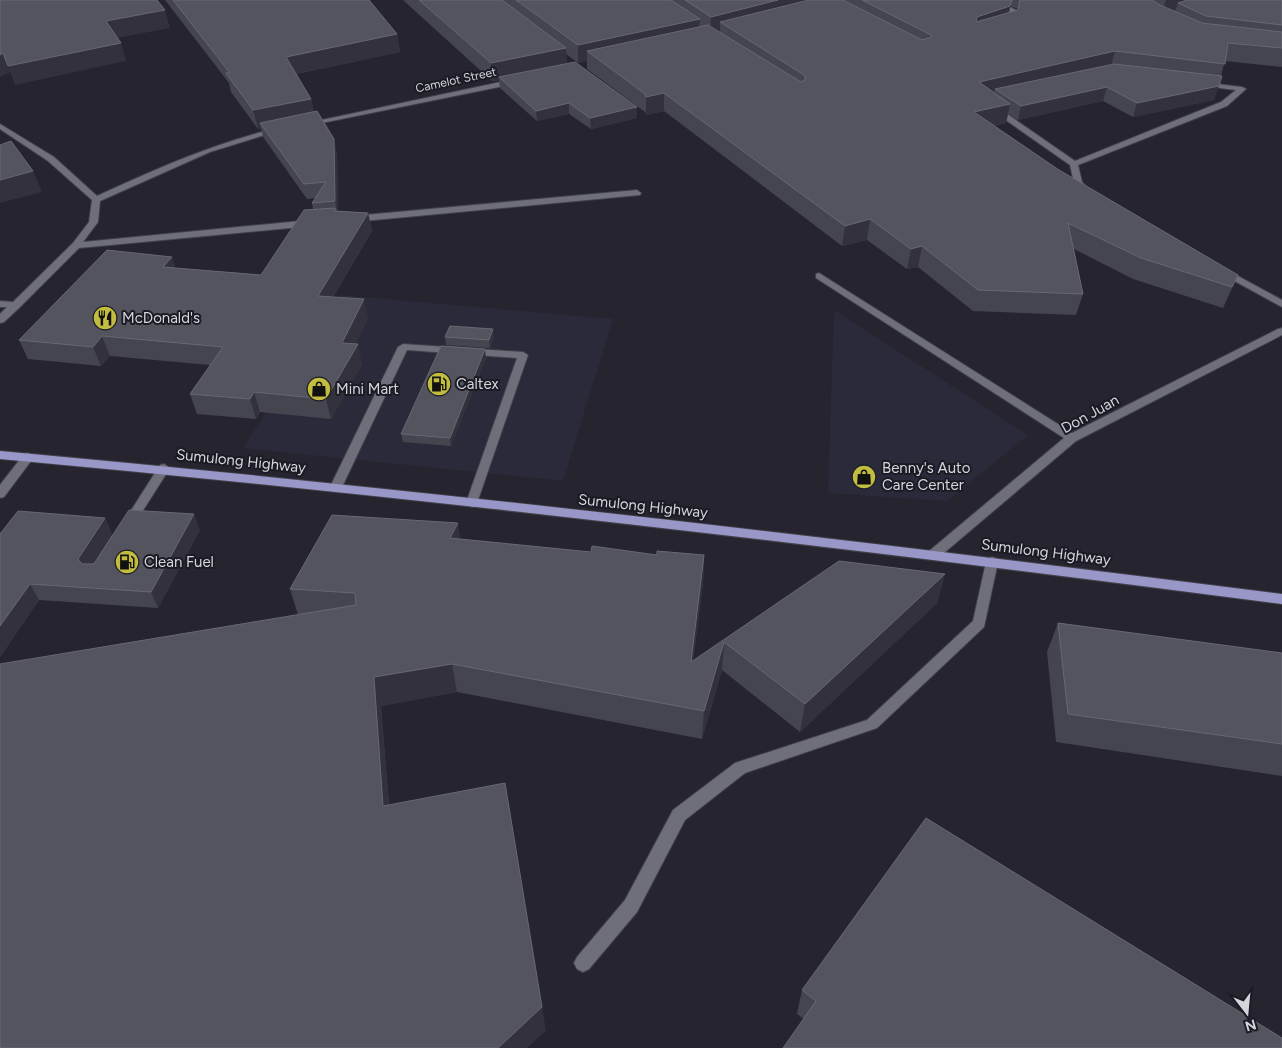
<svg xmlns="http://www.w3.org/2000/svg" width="1282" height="1048" font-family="Figtree,sans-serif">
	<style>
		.built { fill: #2b2a3b }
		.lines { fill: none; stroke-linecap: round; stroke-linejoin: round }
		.minor-casing { stroke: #42414a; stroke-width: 2 }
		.major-casing { stroke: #42414a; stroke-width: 2 }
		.minor { fill: #6f6f7c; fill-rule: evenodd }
		.major { fill: #9996c8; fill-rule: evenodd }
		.wall { fill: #454550; fill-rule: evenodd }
		.shaded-wall { fill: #32313c }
		.building { fill: #54545f; stroke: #686872 }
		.labels { text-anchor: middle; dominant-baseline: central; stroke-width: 4; stroke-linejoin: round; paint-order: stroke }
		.far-street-label { font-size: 12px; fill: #d5d5dc; stroke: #1b1b25 }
		.poi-label { font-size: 15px; fill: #d5d5dc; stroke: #1b1b25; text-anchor: start }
		.street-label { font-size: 15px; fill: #d5d5dc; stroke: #1b1b25 }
	</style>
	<rect width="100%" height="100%" fill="#25242f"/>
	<g class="built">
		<polygon points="341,295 613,319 563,481 243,448"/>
		<polygon points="834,310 1028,435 947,501 828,493"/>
	</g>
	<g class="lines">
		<g class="minor-casing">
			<g id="minor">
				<polygon points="987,0 995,0 1016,10 1012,26 1007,25 1010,12"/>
				<polygon points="515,79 518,79 518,83 307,126 303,124"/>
				<polygon points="1200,82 1242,87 1246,89 1227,106 1078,165 1082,182 1091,193 1087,196 1074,183 1070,165 990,109 997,107 1075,161 1221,102 1236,90 1203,86 1199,84"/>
				<path d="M0,124L54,157L97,196C156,169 214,143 277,128L281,130L210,152L100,201L98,222L83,242L311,220L316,223L311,226L79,248L20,307L4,322L0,323V314L7,307H0V301L13,302L73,243L89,222L92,200L48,161L0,129Z"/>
				<polygon points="637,190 641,193 640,195 353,222 349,219 353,216"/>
				<polygon points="1223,268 1282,300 1282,307 1220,273 1220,269"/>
				<polygon points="819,273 1072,433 1278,329 1282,328 1282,335 1076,441 938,558 928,558 927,555 928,552 1064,438 816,278 816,274"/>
				<polygon points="403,344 523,352 528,355 476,506 472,507 466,503 517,358 407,350 342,487 336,491 330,487 398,347"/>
				<polygon points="28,453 34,457 4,497 0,498 0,485 24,454"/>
				<polygon points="164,464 170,468 133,526 125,526 123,523 125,520 160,465"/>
				<polygon points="992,557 997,559 998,562 984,627 877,728 745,773 685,820 637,912 589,969 583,972 577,969 574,963 577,957 625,900 673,810 735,763 867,720 973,621 986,562 987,559"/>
			</g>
		</g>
		<g class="major-casing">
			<path id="major" d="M0,451C428,490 855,540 1282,594V604C855,549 428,498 0,459Z"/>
		</g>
		<use href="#minor" class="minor"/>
		<use href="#major" class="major"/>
	</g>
	<g class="wall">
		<polygon points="165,0 369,0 397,34 400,52 296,74 311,99 314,112 337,153 338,211 368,213 372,231 333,297 368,318 355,344 362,364 331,419 260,412 256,419 197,414 190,394 210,365 110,356 101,366 28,359 19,340 175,268 261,275 313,209 312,203 316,198 307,199 263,137 261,128 258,129 231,92 229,83"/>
		<path d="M403,0H1282V67L1225,61L1214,100L1133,117L1103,101L1018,120L1008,114L1006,123L994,126L1059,170L1238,275L1223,308L1133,279L1074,249L1083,294L1076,315L973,311L918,267L907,269L867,240L842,246L664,111L646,115L645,112L587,69V61L578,63L566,54L567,64L637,107V118L591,129L569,114L537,121L500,88L499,80L492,81ZM1010,6L1018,9V10L1009,13Z"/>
		<polygon points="445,337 494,337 490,348 446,345"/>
		<polygon points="486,358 451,446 403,442 401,434"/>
		<polygon points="105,518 112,535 200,530 158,608 39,600 0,657 0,534"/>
		<polygon points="460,539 591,552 657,555 704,555 703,583 693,661 839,561 945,574 937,603 800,732 722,670 702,739 457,692 381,706 389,805 546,1031 0,1048 298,615 290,589"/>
		<polygon points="1058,623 1282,653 1282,776 1056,742 1047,652"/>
		<polygon points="802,990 1282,1038 804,1019 797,1014"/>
	</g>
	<g class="shaded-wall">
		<polygon points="778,0 842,0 720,22 720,32 710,34 711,17"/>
		<polygon points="1012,0 1006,23 973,34 977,17"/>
		<polygon points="1166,0 1218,0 1178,3 1175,11 1161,14"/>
		<polygon points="165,10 170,28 112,39 106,21"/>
		<polygon points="700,19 699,36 587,51 587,61 578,63 578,45"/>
		<polygon points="397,34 400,52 290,75 286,57"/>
		<polygon points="121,43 126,61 15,85 8,66"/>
		<polygon points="566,48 567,66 499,77 499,80 492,81 491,63"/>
		<polygon points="1115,51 1110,69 995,89 993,96 979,82"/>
		<polygon points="3,53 10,72 0,77 0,55"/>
		<polygon points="1219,86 1214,100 1133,117 1137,103"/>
		<polygon points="1107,87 1103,101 1018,120 1021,106"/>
		<polygon points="664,93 664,111 646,115 646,97"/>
		<polygon points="311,99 315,117 260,123 261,128 258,129 253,110"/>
		<polygon points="569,103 569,114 537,121 536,111"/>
		<polygon points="1010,104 1006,123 970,131 974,112"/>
		<polygon points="637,107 637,118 591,129 590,118"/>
		<polygon points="334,139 337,153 338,216 335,201"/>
		<polygon points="33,171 42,192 0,203 0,180"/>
		<polygon points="368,213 372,231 322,315 318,296"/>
		<polygon points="870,219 867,240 842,246 845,226"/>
		<polygon points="922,246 918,267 907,269 911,249"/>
		<polygon points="172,257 178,276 163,267"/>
		<polygon points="364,299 368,318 346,362 342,343"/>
		<polygon points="493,329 494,337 490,348 489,340"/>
		<polygon points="102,336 110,356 101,366 93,347"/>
		<polygon points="358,344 362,364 331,419 326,399"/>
		<polygon points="485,349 486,358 451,446 450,438"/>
		<polygon points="254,392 260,412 256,419 250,399"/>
		<polygon points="194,514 200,530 158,608 151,592"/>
		<polygon points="105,518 112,535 86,575 78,559"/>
		<polygon points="458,523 462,552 450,538"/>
		<polygon points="704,555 703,583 689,691 691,662"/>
		<polygon points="945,574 937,603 800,732 805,704"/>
		<polygon points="30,584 39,600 0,657 0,626"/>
		<polygon points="724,642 722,670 702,739 704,711"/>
		<polygon points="452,664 457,692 381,706 391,834 383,806 374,677"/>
		<polygon points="542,1007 546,1031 527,1048 498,1048"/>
	</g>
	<g class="building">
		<polygon points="0,0 157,0 165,10 106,21 121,43 8,66 3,53 0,55"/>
		<polygon points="173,0 369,0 397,34 286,57 311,99 253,110 226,73 230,73"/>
		<polygon points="419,0 502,0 566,48 491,63"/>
		<polygon points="516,0 671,0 700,19 578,45"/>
		<polygon points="685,0 778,0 711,17"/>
		<polygon points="809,0 843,0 922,40 932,37 931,35 862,0 1012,0 1010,6 977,17 976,22 1018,10 1020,0 1152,0 1160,5 1202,23 1282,32 1282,48 1228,43 1225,64 1115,51 979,82 1010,104 974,112 1059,170 1238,275 1232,287 1141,258 1068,223 1083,294 978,290 922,246 911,249 870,219 845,226 664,93 646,97 645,94 587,51 708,25 801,82 806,79 804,75 720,22"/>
		<polygon points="1187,0 1282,0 1282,25 1206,16 1178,3"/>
		<polygon points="575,62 637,107 590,118 569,103 536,111 499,77"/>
		<polygon points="1114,64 1222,76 1219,86 1137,103 1107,87 1021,106 995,89"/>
		<polygon points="317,111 334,139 335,201 312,203 326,182 304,184 260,123"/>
		<polygon points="11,141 33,171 0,180 0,145"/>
		<polygon points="335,208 335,211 368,213 318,296 364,299 342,343 358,344 326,399 254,392 250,399 190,394 223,347 102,336 93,347 19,340 107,250 172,257 163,267 261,275 304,210"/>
		<polygon points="450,326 493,329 489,340 445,337"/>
		<polygon points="441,346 485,349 450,438 401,434"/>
		<polygon points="129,510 194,514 151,592 30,584 0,626 0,534 18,511 105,518 78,559 82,564 94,564"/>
		<polygon points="332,515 458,523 450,538 591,552 592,546 657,555 657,551 704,555 691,662 839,561 945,574 805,704 724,642 704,711 452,664 374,677 383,806 505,783 542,1007 498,1048 0,1048 0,664 356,605 355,593 290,589"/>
		<polygon points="1058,623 1282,653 1282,744 1068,714"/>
		<polygon points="926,818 1282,1038 1282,1048 783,1048 816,1001 802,990"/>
	</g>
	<defs>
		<g id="restaurant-disc" transform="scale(1.25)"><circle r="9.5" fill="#c2bd3f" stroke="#1b1b25"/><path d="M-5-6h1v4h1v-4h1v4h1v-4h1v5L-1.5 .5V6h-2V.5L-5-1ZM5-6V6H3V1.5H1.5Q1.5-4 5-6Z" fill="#111"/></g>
		<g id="fuel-disc" transform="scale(1.25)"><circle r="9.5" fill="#c2bd3f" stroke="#1b1b25"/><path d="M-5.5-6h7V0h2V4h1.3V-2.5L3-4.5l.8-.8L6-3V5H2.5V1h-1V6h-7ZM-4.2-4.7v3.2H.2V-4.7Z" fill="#111"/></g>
		<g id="shop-disc" transform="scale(1.25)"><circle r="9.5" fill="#c2bd3f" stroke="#1b1b25"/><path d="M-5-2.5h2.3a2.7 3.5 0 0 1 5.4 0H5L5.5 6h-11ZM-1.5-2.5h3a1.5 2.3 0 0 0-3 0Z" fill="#111"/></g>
	</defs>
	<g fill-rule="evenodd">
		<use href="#restaurant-disc" x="105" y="318"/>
		<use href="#fuel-disc" x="439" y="384"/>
		<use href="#shop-disc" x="319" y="389"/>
		<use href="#shop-disc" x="864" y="477"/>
		<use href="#fuel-disc" x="127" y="562"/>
	</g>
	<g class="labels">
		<g class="far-street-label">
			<text transform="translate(456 80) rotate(-12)">Camelot Street</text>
		</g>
		<g class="poi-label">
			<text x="122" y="318">McDonald's</text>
			<text x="456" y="384">Caltex</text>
			<text x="336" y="389">Mini Mart</text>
			<text x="882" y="468">Benny's Auto<tspan x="882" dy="17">Care Center</tspan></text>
			<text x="144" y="562">Clean Fuel</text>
		</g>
		<g class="street-label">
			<text transform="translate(1090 414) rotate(-29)">Don Juan</text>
			<text transform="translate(241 461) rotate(6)">Sumulong Highway</text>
			<text transform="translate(643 506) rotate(6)">Sumulong Highway</text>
			<text transform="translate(1046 552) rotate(7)">Sumulong Highway</text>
		</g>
	</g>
	<g transform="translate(1247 1013) rotate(164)" stroke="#1b1b25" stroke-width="4" paint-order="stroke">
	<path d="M0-4L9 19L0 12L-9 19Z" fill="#d5d5dc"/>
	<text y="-8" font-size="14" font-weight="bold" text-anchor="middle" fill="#d5d5dc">N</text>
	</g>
</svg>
